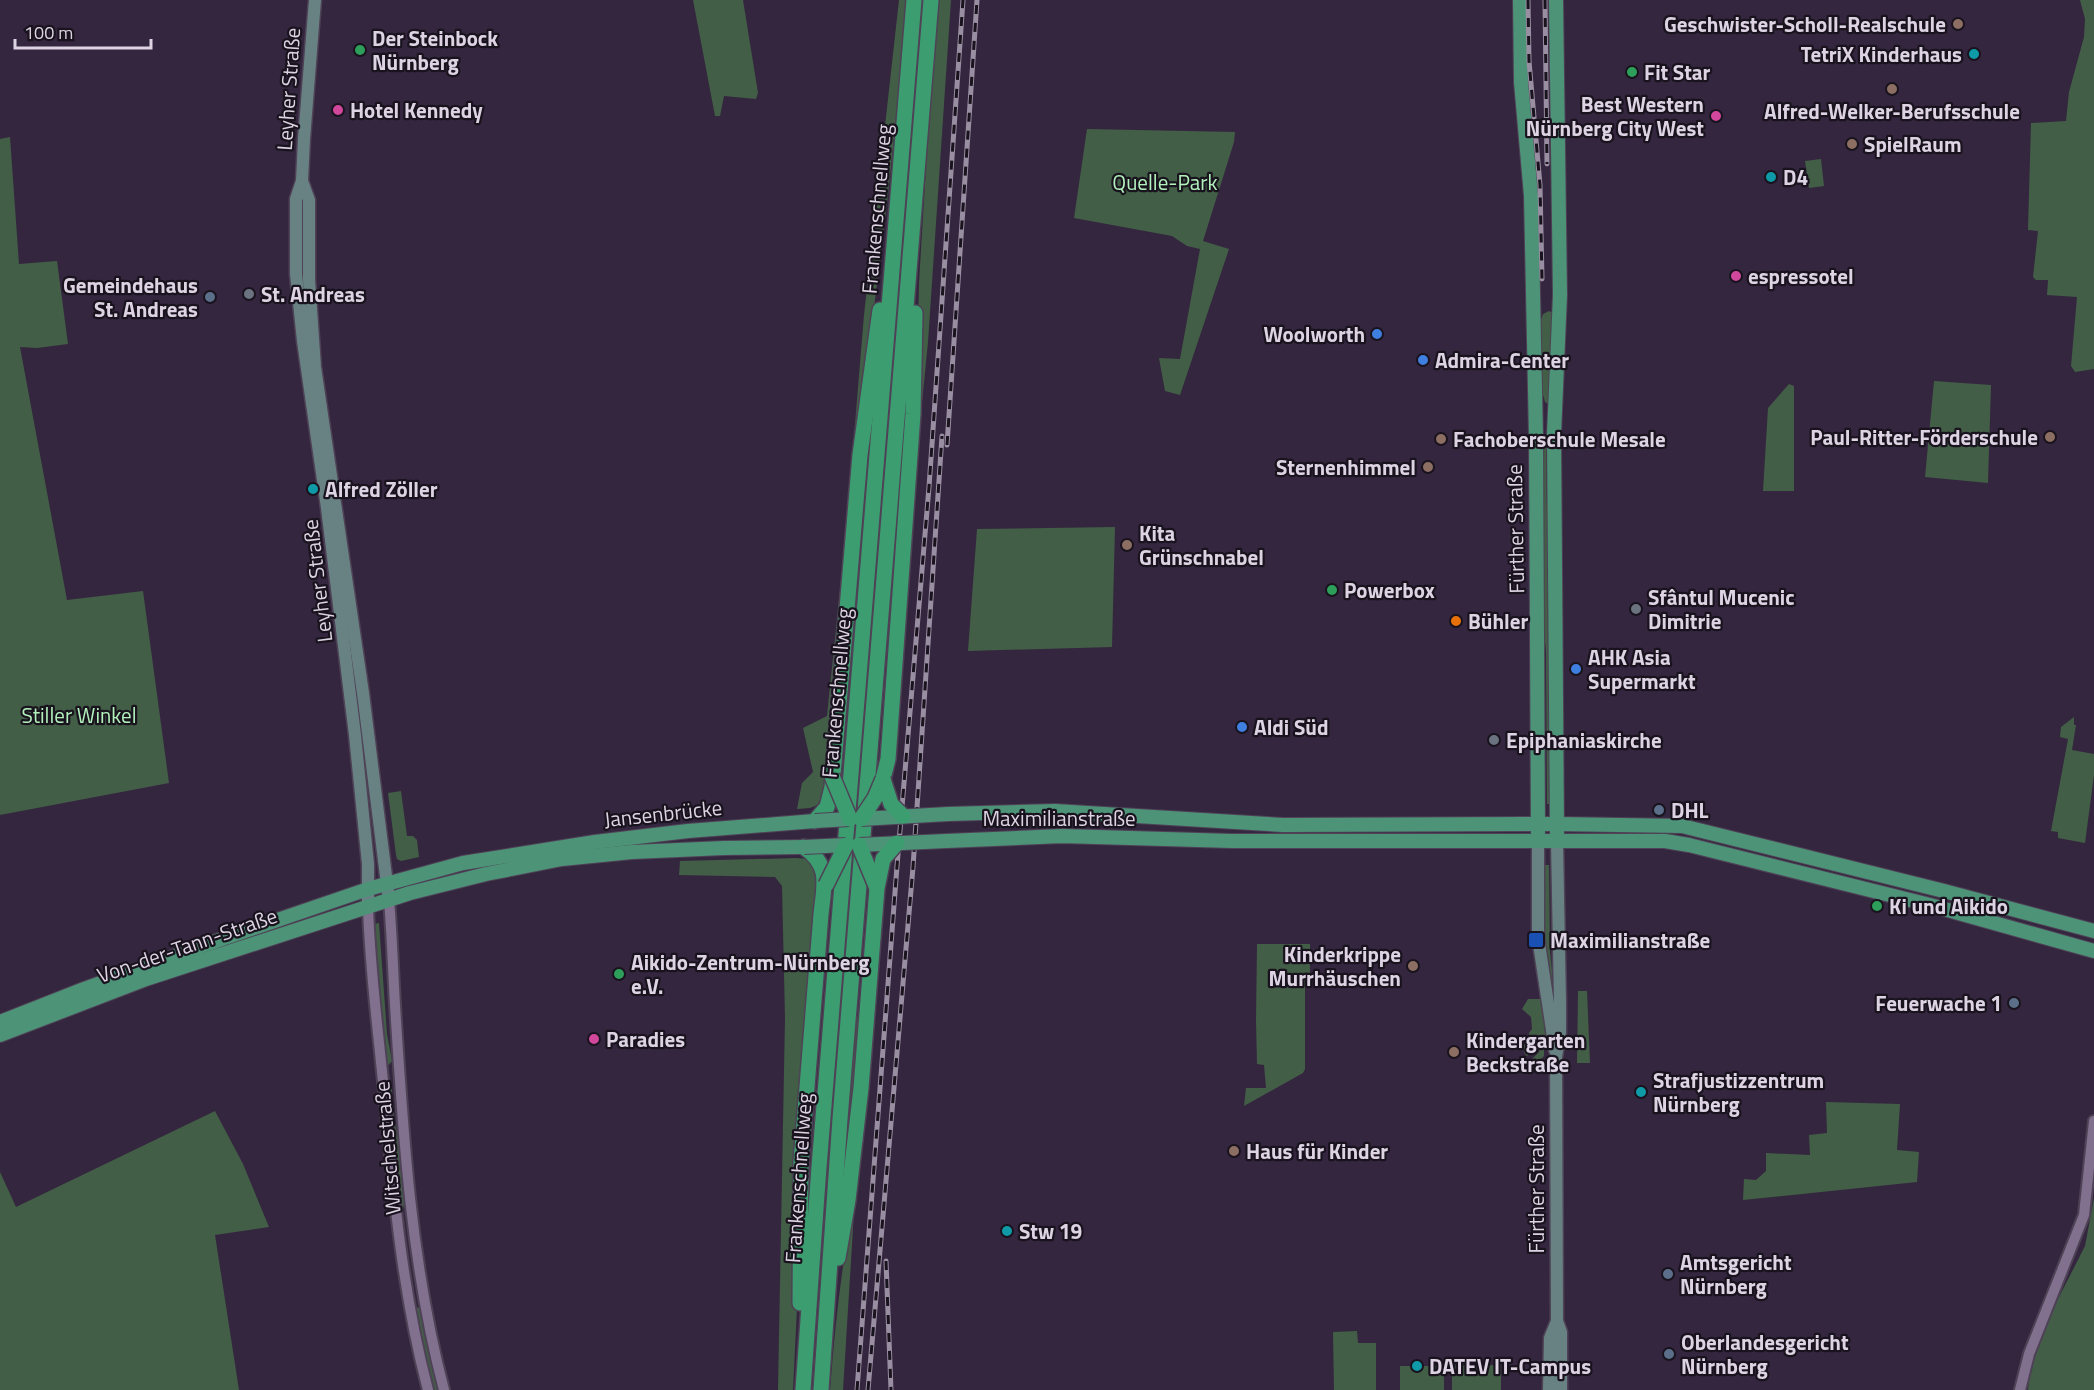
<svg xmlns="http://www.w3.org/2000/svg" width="2094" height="1390" font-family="'Titillium Web',sans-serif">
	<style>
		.green { fill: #425e46 }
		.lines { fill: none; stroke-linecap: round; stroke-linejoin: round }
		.tertiary-casing { stroke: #4e4256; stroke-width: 14 }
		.secondary-casing { stroke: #4e4256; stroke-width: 15 }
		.primary-casing { stroke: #4e4256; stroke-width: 16 }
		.trunk-casing { stroke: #4e4256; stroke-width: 18 }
		.tertiary { stroke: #82718e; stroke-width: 10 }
		.secondary { stroke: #688283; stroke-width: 12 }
		.primary { stroke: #4d9378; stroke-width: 14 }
		.trunk { stroke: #3c9e70; stroke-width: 15 }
		.rail-casing { stroke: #9a8ea2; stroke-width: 5 }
		.rail { stroke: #19131e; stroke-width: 3; stroke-dasharray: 9; stroke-linecap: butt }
		.primary-bridge-casing { stroke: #4e4256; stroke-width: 16; stroke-linecap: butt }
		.trunk-bridge-casing { stroke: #4e4256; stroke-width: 18; stroke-linecap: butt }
		.primary-bridge { stroke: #4d9378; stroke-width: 14 }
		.trunk-bridge { stroke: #3c9e70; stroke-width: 15 }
		.education-dot { fill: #8d6e63; stroke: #19131e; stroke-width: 2 }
		.leisure-dot { fill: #2e9e5b; stroke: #19131e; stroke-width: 2 }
		.culture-dot { fill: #0f9aa8; stroke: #19131e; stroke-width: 2 }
		.hotel-dot { fill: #d1479c; stroke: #19131e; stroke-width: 2 }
		.worship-dot { fill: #6b7280; stroke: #19131e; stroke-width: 2 }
		.service-dot { fill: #5c6f8a; stroke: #19131e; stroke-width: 2 }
		.shop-dot { fill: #3f7fe0; stroke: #19131e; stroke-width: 2 }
		.food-dot { fill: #e8710a; stroke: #19131e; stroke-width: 2 }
		.transit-dot { fill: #1a4fb4; stroke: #19131e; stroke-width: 2 }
		.labels { text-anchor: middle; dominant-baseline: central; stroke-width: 4.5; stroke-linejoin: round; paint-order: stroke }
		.poi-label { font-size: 21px; font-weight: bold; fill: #ddd3e3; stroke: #19131e; text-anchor: start }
		.street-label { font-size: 21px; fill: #ddd3e3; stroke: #19131e }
		.park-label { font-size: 21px; fill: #b2f1bc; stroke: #19131e }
	</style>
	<rect width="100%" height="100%" fill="#35263f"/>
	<g class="green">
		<polygon points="693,0 743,0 758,93 756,99 724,96 720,116 715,116"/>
		<path d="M899,0H908L888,195L853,477L824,787C819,807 818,808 797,809L802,783L813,772L803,728L827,716L847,521L864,315Z"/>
		<polygon points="936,0 951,0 928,342 915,474 919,283"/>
		<polygon points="2080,0 2094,0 2094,369 2075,372 2071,366 2077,297 2047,295 2048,280 2036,280 2033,277 2038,231 2028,230 2031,123 2066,121 2069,92 2084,37 2085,19"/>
		<polygon points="1087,129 1235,132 1234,142 1203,241 1229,249 1180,395 1165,391 1159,358 1180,359 1200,249 1187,246 1172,236 1074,218"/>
		<polygon points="10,137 19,264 57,261 68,344 37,348 20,347 67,600 143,591 169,783 0,815 0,139"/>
		<polygon points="1821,159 1824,186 1809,188 1805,161"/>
		<polygon points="1549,311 1553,313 1550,404 1548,404 1545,402 1542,391 1540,323 1543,314"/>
		<polygon points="1934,381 1991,385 1988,483 1925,477"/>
		<polygon points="1789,384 1794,386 1794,491 1763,491 1768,408"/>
		<path d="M1540,437H1546C1547,559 1552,682 1553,804H1547L1546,653L1541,592Z"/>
		<polygon points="1115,527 1112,647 968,651 977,529"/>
		<polygon points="2074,717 2074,725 2076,725 2072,750 2094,754 2094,775 2085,843 2058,838 2058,832 2051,831 2068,739 2060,737 2061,727"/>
		<polygon points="401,791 407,836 413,836 417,840 419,857 401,861 397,859 396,855 388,793"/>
		<polygon points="796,858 808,859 818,875 793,1390 778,1390 785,1018 782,886 775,877 679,875 680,861"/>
		<polygon points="1541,865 1549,865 1550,952 1555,997 1553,999 1542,939"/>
		<polygon points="379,923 387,1034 392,1061 387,1067 375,958 374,924"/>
		<polygon points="1257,944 1310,944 1310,974 1305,975 1305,1069 1303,1073 1244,1106 1246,1088 1266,1088 1264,1065 1257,1064 1256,1020"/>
		<polygon points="1578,991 1587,991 1590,1063 1577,1063"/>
		<polygon points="1528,999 1541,999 1547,1048 1544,1050 1544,1056 1538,1062 1531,1060 1539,1052 1540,1038 1534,1038 1533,1050 1527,1056 1524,1053 1524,1045 1529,1040 1529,1033 1532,1029 1531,1017 1522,1009"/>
		<polygon points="860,1006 856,1065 842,1202 851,1043"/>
		<path d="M389,1077C394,1091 392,1108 395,1124C400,1146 410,1191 402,1213L400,1212L387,1078Z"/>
		<polygon points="1826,1102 1900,1104 1897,1150 1919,1152 1917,1182 1743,1200 1744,1179 1756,1180 1766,1171 1766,1153 1810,1155 1809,1135 1827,1133"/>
		<polygon points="215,1111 243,1164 269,1227 215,1235 239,1390 0,1390 0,1172 16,1207"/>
		<path d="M855,1196L843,1390H830C835,1324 842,1261 855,1196Z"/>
		<polygon points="2094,1198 2094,1390 2028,1390 2031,1361 2058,1299 2085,1246"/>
		<polygon points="415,1307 420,1308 439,1390 432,1390 423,1351"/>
		<polygon points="1357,1331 1358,1343 1376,1343 1376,1390 1334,1390 1333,1332"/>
		<polygon points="1501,1365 1501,1390 1452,1390 1452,1366"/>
		<rect x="1400" y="1366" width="44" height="24"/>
	</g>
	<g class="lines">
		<g class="tertiary-casing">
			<g id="tertiary">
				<path d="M389,900C392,935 393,970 395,1005C403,1134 411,1265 444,1390"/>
				<path d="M368,907C370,972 379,1037 385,1102C394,1199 403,1296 428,1390"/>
				<polyline points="2020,1390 2029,1354 2084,1215 2094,1121"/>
			</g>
		</g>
		<g class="secondary-casing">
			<g id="secondary">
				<polyline points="315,0 304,139 302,181 296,199 296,274 303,341 327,508 355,735 368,864 368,907"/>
				<polyline points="302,181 309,200 309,280 315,367 363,693 389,900"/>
				<polyline points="1538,841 1538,937 1555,1050"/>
				<polyline points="1557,841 1560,1003 1560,1032 1556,1057 1557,1321 1561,1332 1561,1390"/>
				<polyline points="1549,1390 1550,1338 1557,1321"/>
			</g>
		</g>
		<g class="primary-casing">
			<g id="primary">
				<polyline points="1520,0 1521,82 1531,196 1536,437 1538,833"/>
				<polyline points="1556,0 1560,295 1554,434 1557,833"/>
				<polyline points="948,814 1055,811 1283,825 1557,824 1682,826 1944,891 2094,931"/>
				<polyline points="946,841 1062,836 1232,841 1665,841 1689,845 1930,905 2094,951"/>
				<polyline points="0,1022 84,989 225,938 368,889 463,863 595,842 688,831 815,821"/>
				<polyline points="0,1035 146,979 410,893 486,874 562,859 632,852 724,848 804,847"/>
			</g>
		</g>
		<g class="trunk-casing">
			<g id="trunk">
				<polyline points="883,779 888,759 890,732 913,414 915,313"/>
				<polyline points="815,821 827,807 832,787 860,455 880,310"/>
				<polyline points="838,1258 848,1200 861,1088 877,888"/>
				<path d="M800,1303L801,1161L821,914C824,885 831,866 804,847"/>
				<polyline points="803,1390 819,1167 914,0"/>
				<polyline points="821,1390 840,1119 931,0"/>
			</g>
		</g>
		<use href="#tertiary" class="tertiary"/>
		<use href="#secondary" class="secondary"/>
		<use href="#primary" class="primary"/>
		<use href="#trunk" class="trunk"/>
		<g class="rail-casing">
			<g id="rail">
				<polyline points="1528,0 1529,61 1540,185 1542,279"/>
				<polyline points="1545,0 1547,164"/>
				<polyline points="947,445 977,0"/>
				<polyline points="886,1261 891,1390"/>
				<polyline points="857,1390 897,866 929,487 963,0"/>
				<polyline points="868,1390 913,867 942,436"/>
			</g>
		</g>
		<use href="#rail" class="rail"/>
		<g class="primary-bridge-casing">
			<g id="primary-bridge">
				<polyline points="861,819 948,814"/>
				<polyline points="815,821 850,819"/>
				<polyline points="859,845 946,841"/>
				<polyline points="804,847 846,845"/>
			</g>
		</g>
		<g class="trunk-bridge-casing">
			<g id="trunk-bridge">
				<polyline points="832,776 850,819"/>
				<polyline points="883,779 891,804 903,816"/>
				<polyline points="861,819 875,798 883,779"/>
				<polyline points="859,845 876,886"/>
				<polyline points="826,885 846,845"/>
				<polyline points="877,888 883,859 897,843"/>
			</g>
		</g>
		<use href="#primary-bridge" class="primary-bridge"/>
		<use href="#trunk-bridge" class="trunk-bridge"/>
	</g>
	<g class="education-dot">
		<circle cx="1958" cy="24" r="6"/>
		<circle cx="1892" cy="89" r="6"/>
		<circle cx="1852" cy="144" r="6"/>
		<circle cx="2050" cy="437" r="6"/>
		<circle cx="1441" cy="439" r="6"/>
		<circle cx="1428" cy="467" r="6"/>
		<circle cx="1127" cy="545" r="6"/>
		<circle cx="1413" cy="966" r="6"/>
		<circle cx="1454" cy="1052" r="6"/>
		<circle cx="1234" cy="1151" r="6"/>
	</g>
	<g class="leisure-dot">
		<circle cx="360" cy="50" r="6"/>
		<circle cx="1632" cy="72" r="6"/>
		<circle cx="1332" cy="590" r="6"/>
		<circle cx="1877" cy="906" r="6"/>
		<circle cx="619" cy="974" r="6"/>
	</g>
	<g class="culture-dot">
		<circle cx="1974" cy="54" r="6"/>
		<circle cx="1771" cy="177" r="6"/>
		<circle cx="313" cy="489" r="6"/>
		<circle cx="1641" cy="1092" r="6"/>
		<circle cx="1007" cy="1231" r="6"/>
		<circle cx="1417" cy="1366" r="6"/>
	</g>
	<g class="hotel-dot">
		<circle cx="338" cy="110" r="6"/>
		<circle cx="1716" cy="116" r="6"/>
		<circle cx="1736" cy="276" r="6"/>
		<circle cx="594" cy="1039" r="6"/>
	</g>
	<g class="worship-dot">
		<circle cx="249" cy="294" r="6"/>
		<circle cx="1636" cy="609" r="6"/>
		<circle cx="1494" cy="740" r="6"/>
	</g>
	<g class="service-dot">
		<circle cx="210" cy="297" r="6"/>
		<circle cx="1659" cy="810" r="6"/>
		<circle cx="2014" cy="1003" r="6"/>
		<circle cx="1668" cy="1274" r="6"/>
		<circle cx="1669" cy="1354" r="6"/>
	</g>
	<g class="shop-dot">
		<circle cx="1377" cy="334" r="6"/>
		<circle cx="1423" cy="360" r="6"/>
		<circle cx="1576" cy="669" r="6"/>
		<circle cx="1242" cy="727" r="6"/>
	</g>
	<circle class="food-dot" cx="1456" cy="621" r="6"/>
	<rect class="transit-dot" x="1528" y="932" width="16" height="16" rx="3"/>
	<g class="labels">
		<g class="poi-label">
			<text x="1946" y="24" text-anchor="end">Geschwister-Scholl-Realschule</text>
			<text x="372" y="38">Der Steinbock<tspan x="372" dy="24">Nürnberg</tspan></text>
			<text x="1962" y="54" text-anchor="end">TetriX Kinderhaus</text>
			<text x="1644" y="72">Fit Star</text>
			<text x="1704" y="104" text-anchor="end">Best Western<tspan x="1704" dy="24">Nürnberg City West</tspan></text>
			<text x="350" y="110">Hotel Kennedy</text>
			<text x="1892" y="111" text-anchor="middle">Alfred-Welker-Berufsschule</text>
			<text x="1864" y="144">SpielRaum</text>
			<text x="1783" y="177">D4</text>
			<text x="1748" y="276">espressotel</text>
			<text x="198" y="285" text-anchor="end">Gemeindehaus<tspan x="198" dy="24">St. Andreas</tspan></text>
			<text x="261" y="294">St. Andreas</text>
			<text x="1365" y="334" text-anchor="end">Woolworth</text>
			<text x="1435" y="360">Admira-Center</text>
			<text x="2038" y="437" text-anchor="end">Paul-Ritter-Förderschule</text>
			<text x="1453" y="439">Fachoberschule Mesale</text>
			<text x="1416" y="467" text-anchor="end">Sternenhimmel</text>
			<text x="325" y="489">Alfred Zöller</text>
			<text x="1139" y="533">Kita<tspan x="1139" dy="24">Grünschnabel</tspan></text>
			<text x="1344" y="590">Powerbox</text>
			<text x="1648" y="597">Sfântul Mucenic<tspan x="1648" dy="24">Dimitrie</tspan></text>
			<text x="1468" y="621">Bühler</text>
			<text x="1588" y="657">AHK Asia<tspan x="1588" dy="24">Supermarkt</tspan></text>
			<text x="1254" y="727">Aldi Süd</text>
			<text x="1506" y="740">Epiphaniaskirche</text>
			<text x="1671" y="810">DHL</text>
			<text x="1889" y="906">Ki und Aikido</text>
			<text x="1550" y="940">Maximilianstraße</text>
			<text x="1401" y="954" text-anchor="end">Kinderkrippe<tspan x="1401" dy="24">Murrhäuschen</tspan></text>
			<text x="631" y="962">Aikido-Zentrum-Nürnberg<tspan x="631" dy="24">e.V.</tspan></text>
			<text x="2002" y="1003" text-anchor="end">Feuerwache 1</text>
			<text x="606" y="1039">Paradies</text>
			<text x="1466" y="1040">Kindergarten<tspan x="1466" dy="24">Beckstraße</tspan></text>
			<text x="1653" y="1080">Strafjustizzentrum<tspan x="1653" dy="24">Nürnberg</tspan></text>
			<text x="1246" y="1151">Haus für Kinder</text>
			<text x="1019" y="1231">Stw 19</text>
			<text x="1680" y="1262">Amtsgericht<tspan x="1680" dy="24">Nürnberg</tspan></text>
			<text x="1681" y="1342">Oberlandesgericht<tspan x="1681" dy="24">Nürnberg</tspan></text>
			<text x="1429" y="1366">DATEV IT-Campus</text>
		</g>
		<g class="street-label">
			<text transform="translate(288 89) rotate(-86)">Leyher Straße</text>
			<text transform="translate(876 209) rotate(-85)">Frankenschnellweg</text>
			<text transform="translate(1515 529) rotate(-91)">Fürther Straße</text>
			<text transform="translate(317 581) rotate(-97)">Leyher Straße</text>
			<text transform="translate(836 693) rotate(-85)">Frankenschnellweg</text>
			<text transform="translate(663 813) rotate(-6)">Jansenbrücke</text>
			<text x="1059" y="818">Maximilianstraße</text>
			<text transform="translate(187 945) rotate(-19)">Von-der-Tann-Straße</text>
			<text transform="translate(387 1148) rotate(-95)">Witschelstraße</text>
			<text transform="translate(798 1178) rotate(-86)">Frankenschnellweg</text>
			<text transform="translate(1536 1189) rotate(-90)">Fürther Straße</text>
		</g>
		<g class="park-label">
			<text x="1165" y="182">Quelle-Park</text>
			<text x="79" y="715">Stiller Winkel</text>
		</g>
	</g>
	<path d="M15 39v9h136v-9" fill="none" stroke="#ddd3e3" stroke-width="3"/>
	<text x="24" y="39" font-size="18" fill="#ddd3e3" stroke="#19131e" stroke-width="4.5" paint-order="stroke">100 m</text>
</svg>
